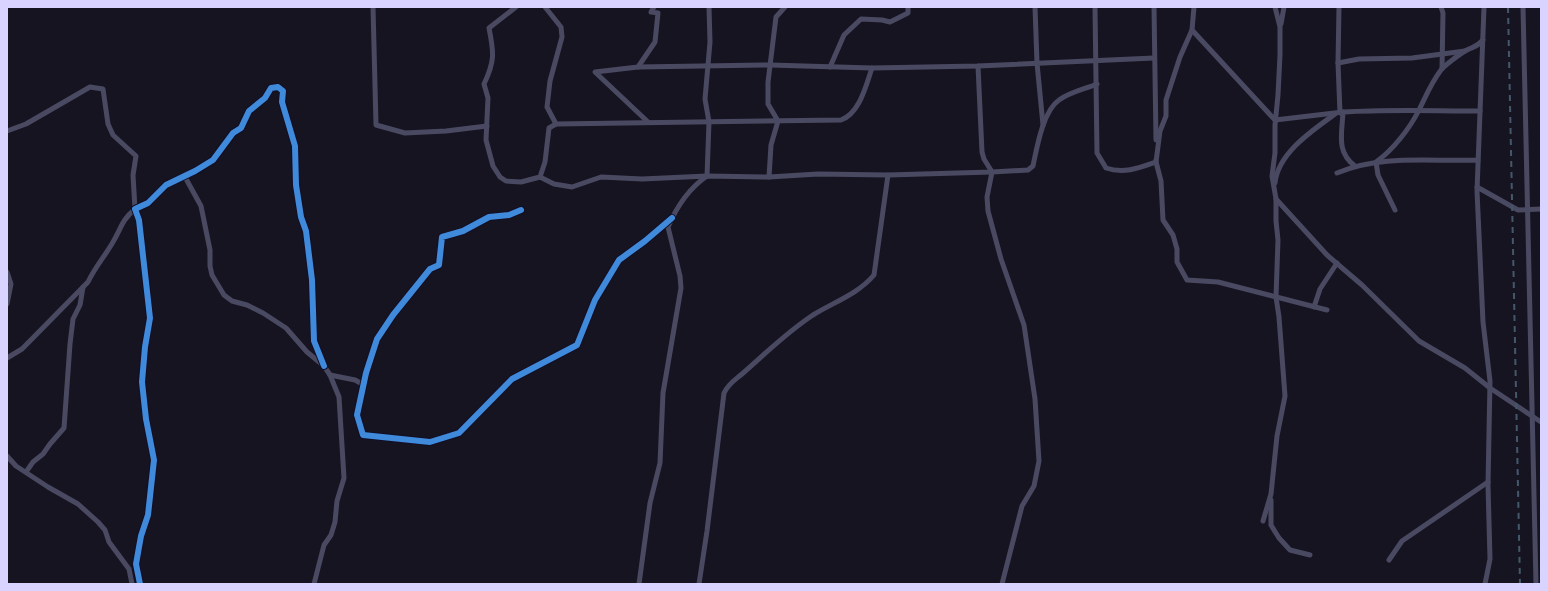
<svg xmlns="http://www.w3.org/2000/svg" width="1548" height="591" viewBox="0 0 1548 591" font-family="Figtree,sans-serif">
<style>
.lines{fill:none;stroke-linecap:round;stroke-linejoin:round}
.minor{stroke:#4a4962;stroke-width:5}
.rail{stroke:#43596b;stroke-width:2;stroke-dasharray:6 5;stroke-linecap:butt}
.cycleway-casing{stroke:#130f26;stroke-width:8}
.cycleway{stroke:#408adc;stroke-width:6}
</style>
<rect width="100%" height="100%" fill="#161421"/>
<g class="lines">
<g class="minor">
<path d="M373 7 376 125 405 133 446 131 487 126"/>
<path d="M516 7 489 28C494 53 495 61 484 84L488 98 486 140 493 166 500 177 506 181 521 182 540 177 545 162 549 128 556 124 547 107 550 81 562 37 561 27 545 7"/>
<path d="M1035 7 1037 63 1043 125"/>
<path d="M1095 7 1097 153 1106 168C1124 174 1139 168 1156 162V160"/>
<path d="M1154 7 1156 140"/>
<path d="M1194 7 1192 30 1180 57 1166 100V116L1160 131 1156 162 1161 181 1163 220 1173 235 1177 249V262L1187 280 1218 282 1327 310"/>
<path d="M1339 7 1338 63 1340 113"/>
<path d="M1441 7 1443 13 1442 69"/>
<path d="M1484 7 1477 191 1483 322 1490 381 1488 485 1490 559 1485 584"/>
<path d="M1523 7 1536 584"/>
<path d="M1281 24 1284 7"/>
<path d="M1192 30 1275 120 1343 112"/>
<path d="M1338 63 1359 59 1412 58 1465 51"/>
<path d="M978 66 982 152 984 159 992 172 987 197 988 211 1001 259 1024 325 1035 399 1039 461 1034 486 1022 506 1002 584"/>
<path d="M638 67 770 65 872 68 978 66 1154 58"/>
<path d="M830 67 844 35 861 19 882 20 890 22 908 13V7"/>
<path d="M648 122 595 72 638 67 655 42 658 13 651 12 654 7"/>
<path d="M556 124 841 120C860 113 866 85 872 68"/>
<path d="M7 131 26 124 90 87 103 89 108 124 113 135 136 156 133 175 135 209C121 221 122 227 113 242 105 256 95 267 88 282L22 349 7 358"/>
<path d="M1355 166C1336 152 1342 134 1343 112 1389 109 1434 111 1480 111"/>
<path d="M1337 173C1381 154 1431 162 1478 160"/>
<path d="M185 177 201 206 210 250V266L212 275 224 295 232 301 247 305 263 313 286 328 307 352 324 366 330 375 339 397 344 478 337 501 335 522 331 535 324 545 314 584"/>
<path d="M540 177 554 184 572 187 601 177 642 179 707 176 769 177 818 174 888 175 992 172 1028 170 1033 166C1037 147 1043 111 1059 100 1070 92 1085 89 1097 84"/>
<path d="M769 177 771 145 778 121 768 104V82L776 17 785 7"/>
<path d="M1275 183C1278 153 1313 130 1335 114"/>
<path d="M1477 187 1518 210 1541 209"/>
<path d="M1276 199 1327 255 1362 285 1419 341 1465 368 1490 388 1541 422"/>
<path d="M521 210 509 215 489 217 463 231 442 237 439 265 430 269 393 315 377 339 366 373 357 415 363 435 430 442 459 433 512 379 577 345 595 300 619 260 645 241 672 218"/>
<path d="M1395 210 1378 175 1376 162C1393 150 1410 128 1419 110 1426 96 1431 83 1441 70 1445 65 1460 54 1465 51 1474 46 1476 48 1483 40"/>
<path d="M7 272 11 284 7 304"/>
<path d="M1314 307 1320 289 1337 263"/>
<path d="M330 375 355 380 364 385"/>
<path d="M7 456 16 466 48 487 78 504 98 522 105 530 109 542 129 569 132 584"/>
<path d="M26 472 33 462 43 454 50 444 64 428 70 344 73 319 80 305 83 287"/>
<path d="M1271 500V525L1279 538 1290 550 1310 555"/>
<path d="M1263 521 1271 494 1277 436 1285 396 1279 317 1276 297 1278 240 1276 221V199L1272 176 1275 153V125L1278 95 1280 55V27L1275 7"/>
<path d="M1389 560 1402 541 1488 482"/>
<path d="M140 584 136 564 141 536 148 515 154 460 146 419 142 382 145 347 150 318 139 220 135 209 148 203 166 185 195 171 213 160 233 133 241 128 249 111 265 98 271 88 278 87 283 91 282 102 295 146 296 185 301 217 306 231 312 280 314 341 324 366"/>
<path d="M639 584 650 503 660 463 663 393 681 288 680 276 668 227C677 206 688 189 707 176L709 122 705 99 710 42 709 7"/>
<path d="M699 584 707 531 724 393C729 383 735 380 742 374 766 353 787 332 813 315 834 302 858 294 874 275L888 175"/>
</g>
<path class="rail" d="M1508 7 1520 584"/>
<g class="cycleway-casing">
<g id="cycleway">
<path d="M521 210 509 215 489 217 463 231 442 237 439 265 430 269 393 315 377 339 366 373 357 415 363 435 430 442 459 433 512 379 577 345 595 300 619 260 645 241 672 218"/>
<path d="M140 584 136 564 141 536 148 515 154 460 146 419 142 382 145 347 150 318 139 220 135 209 148 203 166 185 195 171 213 160 233 133 241 128 249 111 265 98 271 88 278 87 283 91 282 102 295 146 296 185 301 217 306 231 312 280 314 341 324 366"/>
</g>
</g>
<use href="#cycleway" class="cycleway"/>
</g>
<rect width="1548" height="591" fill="none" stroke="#d9d4ff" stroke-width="16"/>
</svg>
